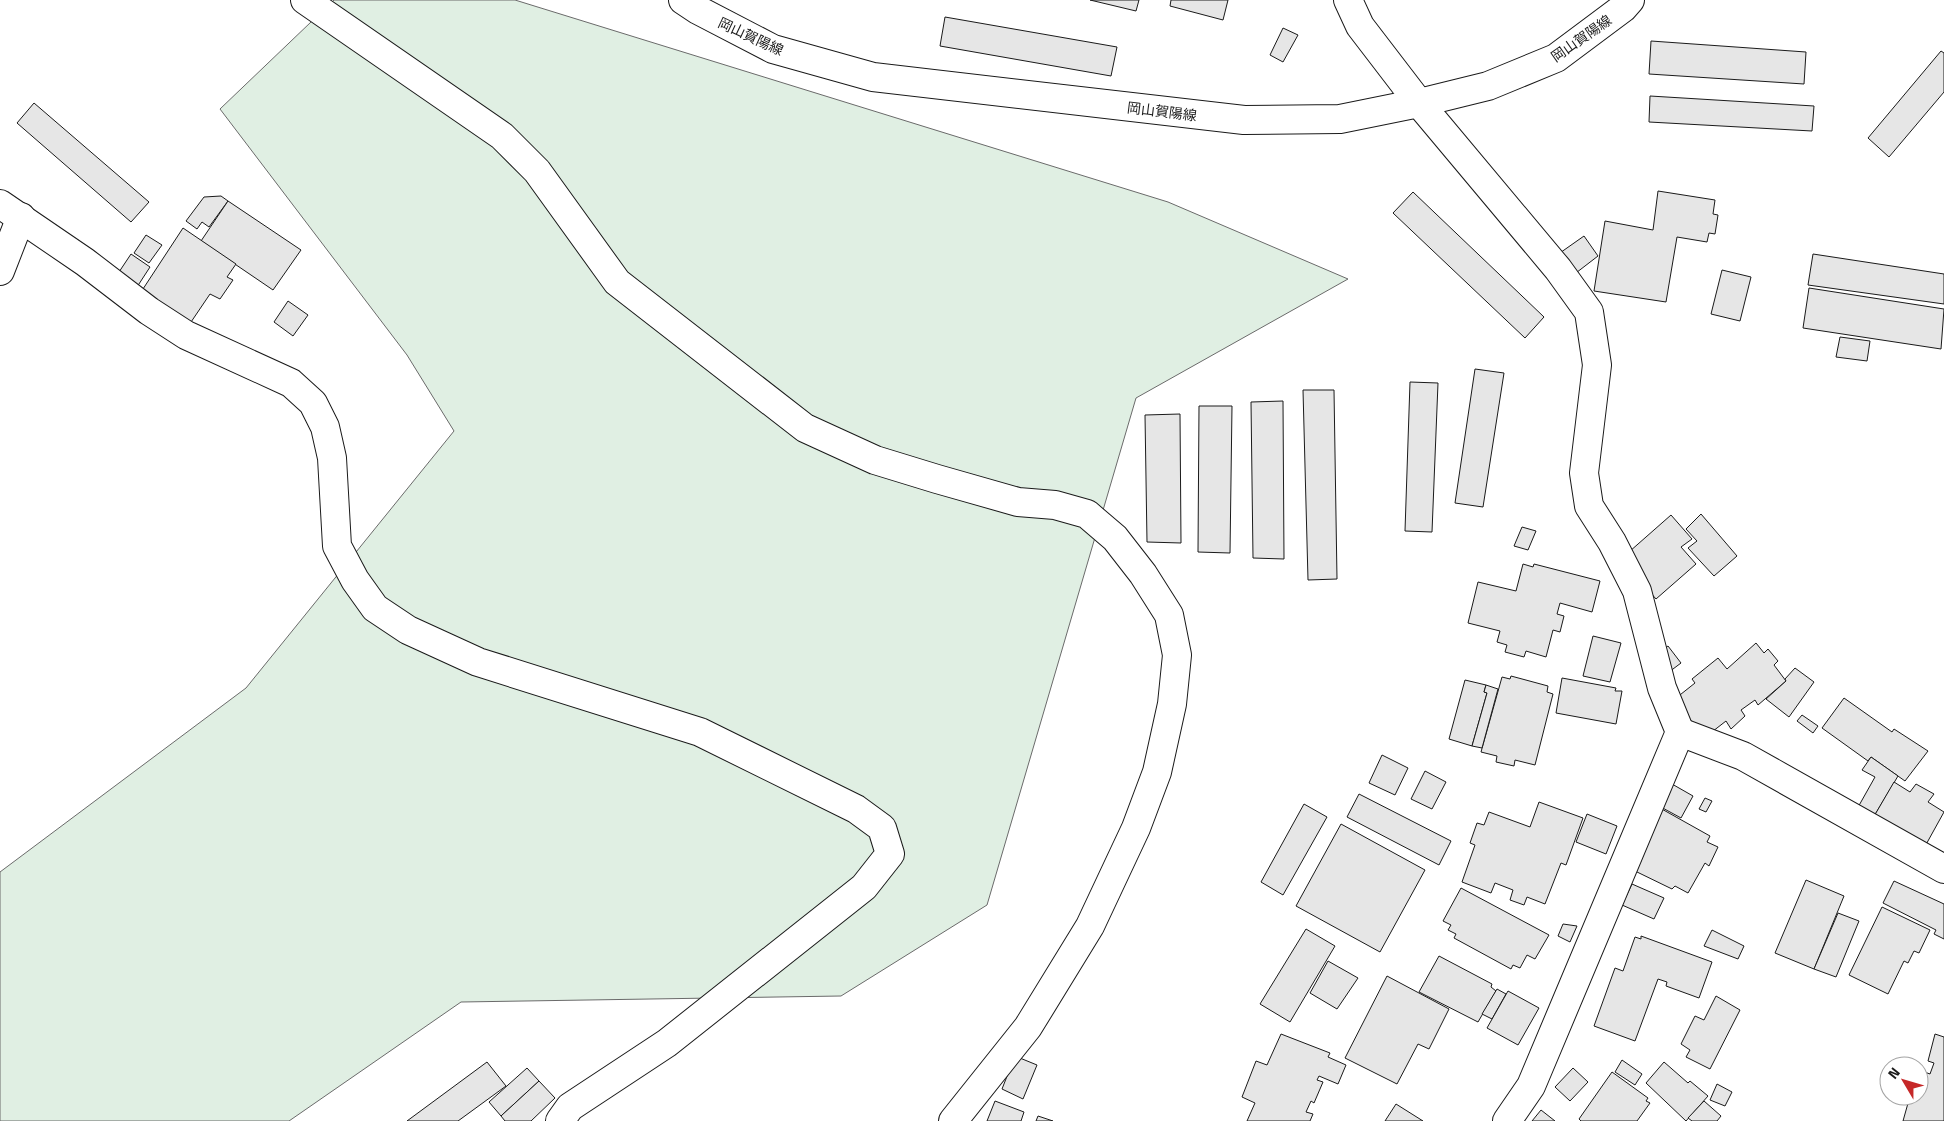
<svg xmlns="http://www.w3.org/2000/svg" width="1944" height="1121" viewBox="0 0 1944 1121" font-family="'Titillium Web','Noto Sans JP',sans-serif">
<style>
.green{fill:#e0efe3;stroke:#6a6a6a}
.building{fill:#e6e6e6;stroke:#1a1a1a}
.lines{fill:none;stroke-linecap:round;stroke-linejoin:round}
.street-casing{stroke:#1a1a1a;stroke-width:30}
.secondary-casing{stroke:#1a1a1a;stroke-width:30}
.primary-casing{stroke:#1a1a1a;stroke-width:30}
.street{stroke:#fff;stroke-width:28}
.secondary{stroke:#fff;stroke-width:28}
.primary{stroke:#fff;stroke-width:28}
.labels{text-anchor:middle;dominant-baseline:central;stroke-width:4;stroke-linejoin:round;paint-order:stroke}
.street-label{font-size:14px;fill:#1a1a1a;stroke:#fff}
</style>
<rect width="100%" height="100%" fill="#fff"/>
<path class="green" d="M334 0H515L1168 202 1348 279 1136 398 987 905 841 996 461 1002 289 1121H0V872L246 688 454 431 407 355 220 109Z"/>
<g class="building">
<path d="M1090 0H1139L1136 11Z"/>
<path d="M1171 0H1228L1223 20 1170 6Z"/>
<path d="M945 17 1117 47 1111 76 940 46Z"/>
<path d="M1283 28 1298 35 1283 62 1270 55Z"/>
<path d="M1651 41 1806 52 1804 84 1649 74Z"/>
<path d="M1941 51 1944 53V92L1889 157 1868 138Z"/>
<path d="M1650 96 1814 106 1812 131 1649 122Z"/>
<path d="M34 103 149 202 131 222 17 123Z"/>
<path d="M1658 191 1715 200 1713 214 1718 215 1715 234 1709 233 1707 242 1677 237 1666 302 1594 291 1605 221 1653 230Z"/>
<path d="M1413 192 1544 317 1525 338 1393 213Z"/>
<path d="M221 196 228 201 209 227 202 222 197 229 186 221 204 197Z"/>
<path d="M228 201 301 250 273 290 201 241Z"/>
<path d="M183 228 236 264 227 277 233 280 220 299 210 294 189 325 141 292Z"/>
<path d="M146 235 162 245 149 263 134 253Z"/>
<path d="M1584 236 1598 256 1572 276 1557 255Z"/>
<path d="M131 254 150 267 137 287 117 275Z"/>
<path d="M1813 254 1944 274V304L1808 285Z"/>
<path d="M1722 270 1751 277 1740 321 1711 314Z"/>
<path d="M1809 288 1944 309 1941 349 1803 328Z"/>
<path d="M288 301 308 315 293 336 274 322Z"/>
<path d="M1840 337 1870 341 1867 361 1836 357Z"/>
<path d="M1475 369 1504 373 1483 507 1455 503Z"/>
<path d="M1410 382 1438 383 1432 532 1405 531Z"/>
<path d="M1303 390H1334L1337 579 1308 580Z"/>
<path d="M1283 401 1284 559 1253 558 1251 402Z"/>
<path d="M1199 406H1232L1230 553 1198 552Z"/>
<path d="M1180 414 1181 543 1147 542 1145 415Z"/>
<path d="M1701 514 1737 556 1714 576 1688 548 1697 541 1686 529Z"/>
<path d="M1671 515 1692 539 1681 547 1696 564 1656 599 1621 559Z"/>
<path d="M1522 527 1536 531 1528 550 1514 546Z"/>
<path d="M1523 564 1533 567 1534 564 1600 581 1592 612 1560 603 1557 614 1564 616 1560 632 1553 630 1546 657 1526 651 1524 657 1505 652 1507 645 1497 642 1500 631 1468 623 1478 582 1516 591Z"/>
<path d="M1593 636 1621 643 1610 682 1583 676Z"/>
<path d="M1756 643 1764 653 1768 649 1778 661 1774 665 1786 681 1758 705 1755 700 1741 710 1745 716 1731 729 1726 721 1699 742 1666 706 1695 683 1692 679 1718 658 1727 669Z"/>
<path d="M1668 646 1681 663 1657 681 1649 659Z"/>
<path d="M1795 668 1814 682 1789 717 1766 699 1786 681 1785 679Z"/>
<path d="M1511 676 1548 686 1547 692 1553 694 1535 765 1515 760 1514 766 1496 762 1497 756 1481 752 1502 677 1510 679Z"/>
<path d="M1562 678 1616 688 1615 691H1622L1616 724 1556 713Z"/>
<path d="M1465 680 1486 685 1484 692 1487 693 1472 746 1449 739Z"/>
<path d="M1486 685 1498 689 1482 748 1472 746 1487 693 1484 692Z"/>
<path d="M1844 698 1892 732 1894 729 1928 751 1905 781 1871 757 1868 761 1822 728Z"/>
<path d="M1802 715 1818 726 1813 733 1797 721Z"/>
<path d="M1382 755 1408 768 1395 795 1369 783Z"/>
<path d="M1871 757 1898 776 1873 818 1857 809 1875 777 1862 770Z"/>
<path d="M1425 771 1446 782 1432 809 1411 799Z"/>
<path d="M1894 782 1910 792 1916 784 1934 794 1928 802 1944 812 1918 859 1866 830Z"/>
<path d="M1672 784 1693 796 1681 818 1659 806Z"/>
<path d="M1359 794 1451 841 1439 865 1347 817Z"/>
<path d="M1705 798 1712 801 1706 812 1699 809Z"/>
<path d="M1539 802 1583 818 1566 865 1561 863 1545 904 1527 897 1524 905 1510 900 1513 890 1495 883 1491 893 1462 882 1475 845 1470 843 1477 823 1484 825 1489 812 1530 827Z"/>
<path d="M1304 804 1327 817 1283 895 1261 882Z"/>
<path d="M1660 808 1710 836 1707 842 1718 847 1709 866 1705 863 1688 893 1675 886 1672 889 1635 871 1641 861 1634 857Z"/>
<path d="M1587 814 1617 826 1606 854 1576 842Z"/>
<path d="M1341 824 1425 870 1380 952 1296 906Z"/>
<path d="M1806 880 1844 896 1814 969 1775 953Z"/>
<path d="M1894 881 1944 904V939L1934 934 1936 930 1883 903Z"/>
<path d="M1632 884 1664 898 1654 919 1622 905Z"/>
<path d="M1461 888 1549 935 1535 959 1527 955 1520 968 1513 965 1511 969 1454 938 1456 934 1448 930 1451 925 1443 921Z"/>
<path d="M1882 907 1930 930 1919 953 1914 951 1908 963 1904 961 1888 994 1849 975Z"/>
<path d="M1838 913 1859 921 1836 977 1814 969Z"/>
<path d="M1563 924 1577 926 1570 942 1558 936Z"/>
<path d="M1306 929 1335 946 1290 1022 1260 1004Z"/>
<path d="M1712 930 1744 946 1738 959 1704 946Z"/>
<path d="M1641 936 1712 962 1699 998 1666 986 1667 982 1658 979 1635 1041 1594 1026 1615 968 1623 971 1635 937 1641 939Z"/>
<path d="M1439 956 1492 984 1491 987 1496 991 1478 1022 1419 992Z"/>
<path d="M1328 961 1358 978 1337 1009 1310 993Z"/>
<path d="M1387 976 1449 1009 1429 1049 1418 1044 1397 1084 1345 1058Z"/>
<path d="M1497 989 1506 994 1492 1019 1482 1014Z"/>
<path d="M1508 991 1539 1008 1518 1045 1487 1028Z"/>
<path d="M1716 996 1740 1010 1710 1069 1686 1057 1690 1050 1681 1044 1695 1016 1704 1020Z"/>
<path d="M1281 1034 1330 1053 1328 1057 1346 1065 1338 1084 1319 1076 1317 1080 1323 1082 1314 1103 1311 1101 1306 1112 1313 1114 1310 1121H1247L1255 1103 1242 1097 1256 1061 1267 1065Z"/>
<path d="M1935 1034 1944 1037V1121H1903L1910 1096H1919V1070L1930 1074 1934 1063 1928 1061Z"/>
<path d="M1015 1056 1037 1065 1023 1099 1002 1089Z"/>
<path d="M1622 1060 1642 1074 1635 1085 1615 1072Z"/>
<path d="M487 1062 506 1086 458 1121H407Z"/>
<path d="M1664 1062 1688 1083 1690 1081 1708 1096 1686 1121 1646 1083Z"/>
<path d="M527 1068 539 1081 501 1116 489 1102Z"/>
<path d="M1573 1068 1588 1082 1570 1101 1555 1087Z"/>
<path d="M1612 1072 1648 1098 1646 1101 1650 1103 1637 1121H1581L1579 1119Z"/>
<path d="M539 1081 555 1098 531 1121H505L501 1116Z"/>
<path d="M1717 1084 1732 1092 1725 1106 1710 1100Z"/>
<path d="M995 1101 1024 1112 1021 1121H987Z"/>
<path d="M1704 1101 1721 1116 1717 1121H1692L1688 1118Z"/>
<path d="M1396 1104 1423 1121H1385Z"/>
<path d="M1541 1110 1555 1121H1532Z"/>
<path d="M1038 1116 1053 1121H1036Z"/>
</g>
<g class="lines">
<g class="street-casing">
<g id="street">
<path d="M305 0 502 136 537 171 617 282 805 428 875 460 937 479 1018 502 1055 505 1087 514 1115 538 1143 574 1169 615 1177 655 1172 704 1157 772 1136 828 1090 926 1028 1027 953 1121"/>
<path d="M1419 103 1558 269 1589 312 1597 365 1584 473 1589 506 1612 542 1637 591 1662 688 1680 732 1531 1086 1507 1121"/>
<path d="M0 204 85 262 149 311 186 335 291 383 313 403 325 427 332 458 337 546 355 580 375 608 408 630 478 662 700 732 856 809 882 828 890 854 864 887 667 1043 570 1107 560 1121"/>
<path d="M0 271 21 217"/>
<path d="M1680 732 1743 756 1944 869"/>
</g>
</g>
<g class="secondary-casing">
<path id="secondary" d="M1348 0 1360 26 1419 103"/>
</g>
<g class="primary-casing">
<path id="primary" d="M683 0 698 10 773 49 873 77 1244 120 1340 119 1419 103 1488 86 1556 58 1623 8 1630 0"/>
</g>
<use href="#street" class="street"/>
<use href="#secondary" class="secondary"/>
<use href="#primary" class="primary"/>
</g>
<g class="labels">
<g class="street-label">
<text transform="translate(751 36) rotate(25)">岡山賀陽線</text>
<text transform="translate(1581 38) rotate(-35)">岡山賀陽線</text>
<text transform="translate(1162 111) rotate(7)">岡山賀陽線</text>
</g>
</g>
<g transform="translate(1904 1081) rotate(308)"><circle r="24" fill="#ffffff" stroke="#a3a3a3"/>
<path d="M0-4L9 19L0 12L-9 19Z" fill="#c62828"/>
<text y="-8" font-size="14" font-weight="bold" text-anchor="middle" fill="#1a1a1a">N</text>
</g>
</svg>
